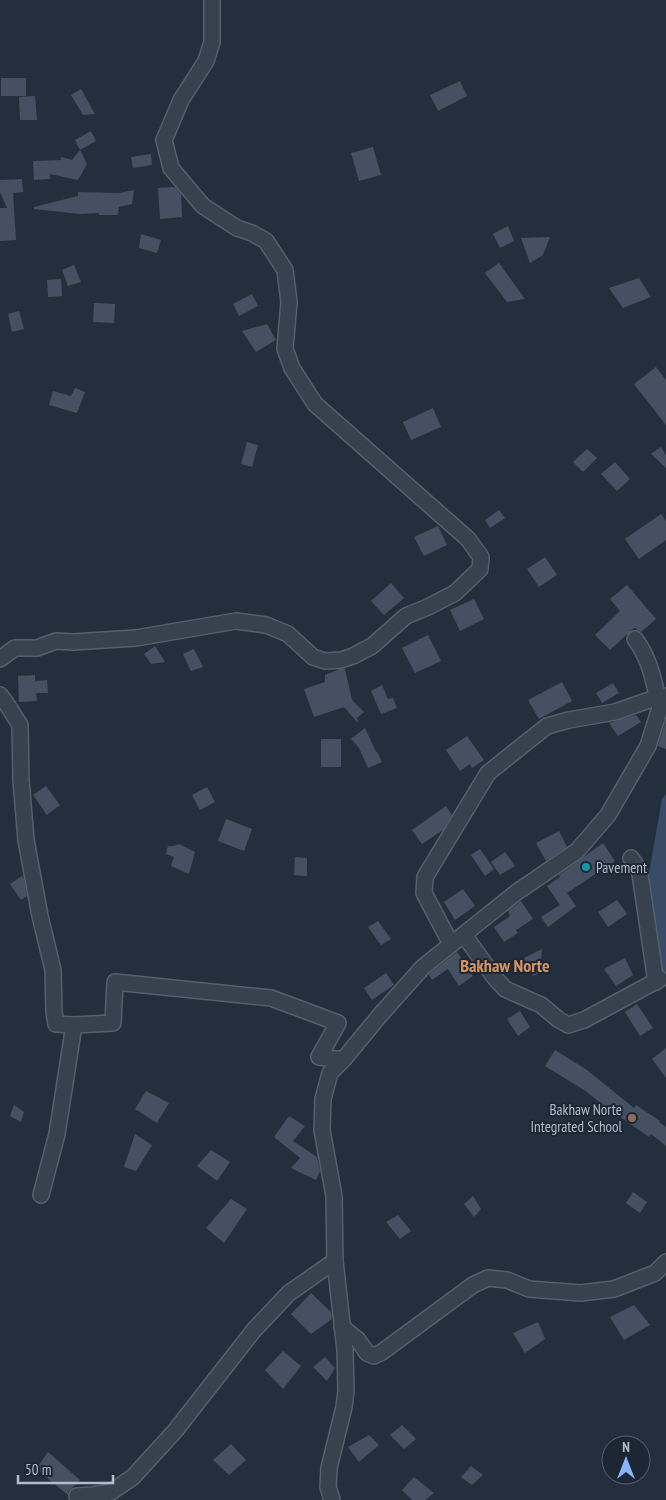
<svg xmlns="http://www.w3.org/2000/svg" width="666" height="1500" viewBox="0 0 666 1500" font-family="'PT Sans Narrow',sans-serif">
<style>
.water{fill:#394c67}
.building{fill:#455162}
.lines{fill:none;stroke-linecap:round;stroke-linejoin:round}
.minor-casing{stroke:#565f6c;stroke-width:18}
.minor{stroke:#38414e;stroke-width:15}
.culture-dot{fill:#0f9aa8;stroke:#1d2633;stroke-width:2}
.education-dot{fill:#8d6e63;stroke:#1d2633;stroke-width:2}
.labels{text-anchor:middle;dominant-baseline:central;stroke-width:4;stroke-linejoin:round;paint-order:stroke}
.poi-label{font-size:15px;fill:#b4bcc9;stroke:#1d2633;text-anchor:start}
.quarter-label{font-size:18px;font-weight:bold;fill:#d59563;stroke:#1d2633}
</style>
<rect width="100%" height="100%" fill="#242f3e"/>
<path class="water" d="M666 794V987L653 939 649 873 662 799Z"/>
<g class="building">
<rect x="1" y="78" width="25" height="18"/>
<path d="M460 81 467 96 438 111 430 95Z"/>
<path d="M81 89 95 114 83 115 71 95Z"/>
<path d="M35 96 37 120H20L19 97Z"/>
<path d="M91 131 96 141 80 150 75 140Z"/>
<path d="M373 147 381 175 359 181 351 153Z"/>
<path d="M80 150 87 164 78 180 50 174V179L34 180 33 161 61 160V157L72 160Z"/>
<path d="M151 154 152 165 133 168 131 157Z"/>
<path d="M22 179 23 192 13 193 16 240 0 241V208H7L0 192V180Z"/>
<path d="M175 187 181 194 182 217 160 219 158 188Z"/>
<path d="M134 190 132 204 119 207 118 215H99V213L80 214 34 209V207L78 196V192L119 193Z"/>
<path d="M508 226 514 241 500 248 493 234Z"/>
<path d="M141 234 161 240 157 253 139 248Z"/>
<path d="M550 237 543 255 530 263 521 238Z"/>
<path d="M499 263 525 299 507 302 485 273Z"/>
<path d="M74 265 81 282 68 286 62 270Z"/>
<path d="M639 278 651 297 623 308 609 288Z"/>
<path d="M61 279 62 296 48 297 47 280Z"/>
<path d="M252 294 258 306 239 316 233 304Z"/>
<path d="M94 303 115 304 114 323 93 322Z"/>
<path d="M19 311 24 329 12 332 8 314Z"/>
<path d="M267 324 276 340 256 352 242 331Z"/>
<path d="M656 367 666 380V425L634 384Z"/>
<path d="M75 388 85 392 77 413 49 405 53 391 71 396Z"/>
<path d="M433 408 441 427 411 440 403 422Z"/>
<path d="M247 442 258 445 252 467 241 464Z"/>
<path d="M661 447 666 455V468L651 454Z"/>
<path d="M587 449 597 458 583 472 573 462Z"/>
<path d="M615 462 630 479 617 491 601 474Z"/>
<path d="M499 510 505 518 490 528 485 520Z"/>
<path d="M661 514 666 521V540L639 559 625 539Z"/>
<path d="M438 526 447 545 424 556 414 537Z"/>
<path d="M545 557 557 575 539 587 527 569Z"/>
<path d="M391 583 404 598 384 615 371 601Z"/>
<path d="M627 585 656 619 641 632 634 628 610 650 595 635 620 611 610 599Z"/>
<path d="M474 599 484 619 460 631 450 610Z"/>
<path d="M428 635 441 661 415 673 402 648Z"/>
<path d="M155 646 165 662 151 664 144 654Z"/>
<path d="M194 649 203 667 191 671 183 654Z"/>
<path d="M340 669H345L352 700 364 712 357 718 358 723 344 707 314 717 304 689 325 682V675Z"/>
<path d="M35 675V681L47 680 48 693H36L37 701 19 702 18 676Z"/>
<path d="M562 682 572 701 539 719 528 700Z"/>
<path d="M613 683 619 693 602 703 596 693Z"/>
<path d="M382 685 388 699 393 698 397 708 381 714 371 691Z"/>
<path d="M636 715 641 722 618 736 609 723Z"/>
<path d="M666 720V749L658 746Z"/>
<path d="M365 728 376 752H377L382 762 368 768 359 748 351 739Z"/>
<path d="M467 736 484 760 472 768 470 764 460 771 446 750Z"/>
<rect x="321" y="739" width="20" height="28"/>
<path d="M46 786 60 805 47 815 33 795Z"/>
<path d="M207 787 215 802 200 810 192 795Z"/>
<path d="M446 806 452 815 443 830 422 844 412 830Z"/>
<path d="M226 819 252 829 244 851 218 841Z"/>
<path d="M559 831 567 847 546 861 536 843Z"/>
<path d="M603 843 615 861 567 893 576 906 548 927 541 917 560 905 547 886 560 877 559 875Z"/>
<path d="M179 844 195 852 189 874 171 866 174 857 166 854 168 846H174Z"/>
<path d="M480 849 494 869 485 876 471 855Z"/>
<path d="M505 852 515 866 500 875 491 862Z"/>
<path d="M295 857 307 858V876L294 875Z"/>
<path d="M22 876 24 879 27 896 21 900 10 884Z"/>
<path d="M463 889 475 906 455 920 444 902Z"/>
<path d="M617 900 627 914 608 927 598 912Z"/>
<path d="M521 901 533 919 516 930 518 933 504 942 494 927 510 916 508 911Z"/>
<path d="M378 921 391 939 381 945 368 927Z"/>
<path d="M542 949 541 961 545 970 533 976 524 958Z"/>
<path d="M457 952 473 976 459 986 448 969 432 980 429 975V974Z"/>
<path d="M625 958 633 975 616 986 604 969Z"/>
<path d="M386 973 394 985 372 1000 364 988Z"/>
<path d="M637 1004 653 1028 640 1036 625 1012Z"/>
<path d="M520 1011 530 1027 518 1036 507 1019Z"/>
<path d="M666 1048V1078L652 1059Z"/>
<path d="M555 1050 587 1070 634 1108 636 1105 660 1121 659 1122 666 1127V1146L651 1134 649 1137 616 1114V1115L584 1090 545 1066Z"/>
<path d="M146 1091 169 1103 157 1123 135 1109Z"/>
<path d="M14 1105 24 1112 21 1122 10 1116Z"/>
<path d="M289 1116 305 1126 293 1141 317 1157 320 1171 316 1180 291 1168 300 1158 274 1137Z"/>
<path d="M135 1134 152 1145 136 1171 124 1167Z"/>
<path d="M211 1150 230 1162 217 1181 197 1166Z"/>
<path d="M633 1192 647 1202 640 1213 626 1203Z"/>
<path d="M473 1196 481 1209 474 1217 464 1204Z"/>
<path d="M231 1199 247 1209 224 1243 206 1228Z"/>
<path d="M398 1215 411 1231 400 1239 386 1222Z"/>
<path d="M311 1293 331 1312 332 1319 311 1334 291 1314Z"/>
<path d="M634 1305 650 1325 624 1340 610 1317Z"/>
<path d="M538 1322 545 1339 525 1353 513 1333Z"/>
<path d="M283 1351 301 1366 283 1389 265 1370Z"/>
<path d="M325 1357 335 1368 327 1381 313 1367Z"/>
<path d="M402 1425 416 1439 404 1449 390 1435Z"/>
<path d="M369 1435 379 1445 359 1462 348 1447Z"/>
<path d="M231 1444 246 1460 229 1475 213 1460Z"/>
<path d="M48 1452 80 1480 69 1491 68 1495 36 1469Z"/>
<path d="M471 1466 483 1475 472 1485 461 1477Z"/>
<path d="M414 1477 434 1493 425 1500H412L402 1490Z"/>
</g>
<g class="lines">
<g class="minor-casing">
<g id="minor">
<path d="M635 639C650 659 654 681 659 705"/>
<path d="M0 659 15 648H37L56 641 73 642 136 638 236 621 266 625 288 634 313 657 325 661 341 660 353 656 372 646 406 616 428 607 455 593 480 569 481 557 468 539 315 404 292 368 285 349 289 302 285 270 266 241 252 233 237 228 203 206 171 168 164 140 181 100 206 61 212 42V0"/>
<path d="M0 695 6 703 20 725 21 780 26 840 40 916 53 970 54 1012 56 1024 74 1025 113 1023 115 982 271 998 338 1023 319 1057 343 1060"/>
<path d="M631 858 636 865 640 874 656 982"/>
<path d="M464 935 495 978 505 989 541 1005 559 1020 568 1025 584 1020 660 979"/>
<path d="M451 944 424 893 425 877 488 773 547 726 569 720 615 712 658 697"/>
<path d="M41 1195 57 1134 74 1025"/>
<path d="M342 1327 358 1340 367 1353 374 1356 382 1352 473 1285 488 1278 507 1280 529 1289 581 1293 614 1289 655 1273 666 1262"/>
<path d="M77 1496 93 1495 111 1492 133 1477 175 1431 254 1330 289 1293 335 1261"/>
<path d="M332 1500 328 1487 329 1468 344 1407 346 1391 345 1350 335 1261 334 1196 322 1130 323 1099 330 1073 343 1060 381 1014 423 967 517 892 577 851 608 815 648 746 660 708 666 696"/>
</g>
</g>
<use href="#minor" class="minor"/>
</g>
<circle class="culture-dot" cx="586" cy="867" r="5"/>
<circle class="education-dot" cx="632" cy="1118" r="5"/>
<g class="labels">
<g class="poi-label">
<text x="596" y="867">Pavement</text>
<text x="622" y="1109" text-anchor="end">Bakhaw Norte<tspan x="622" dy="17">Integrated School</tspan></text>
</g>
<g class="quarter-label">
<text x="505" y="965">Bakhaw Norte</text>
</g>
</g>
<g transform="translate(626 1460)"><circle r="24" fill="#1d2633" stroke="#59626f"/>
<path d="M0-4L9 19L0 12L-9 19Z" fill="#8ab4f8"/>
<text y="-8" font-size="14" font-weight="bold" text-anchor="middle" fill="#b4bcc9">N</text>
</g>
<path d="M18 1475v8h95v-8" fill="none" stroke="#b4bcc9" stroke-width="2.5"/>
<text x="25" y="1475" font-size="15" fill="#b4bcc9" stroke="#1d2633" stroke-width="4" paint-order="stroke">50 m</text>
</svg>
